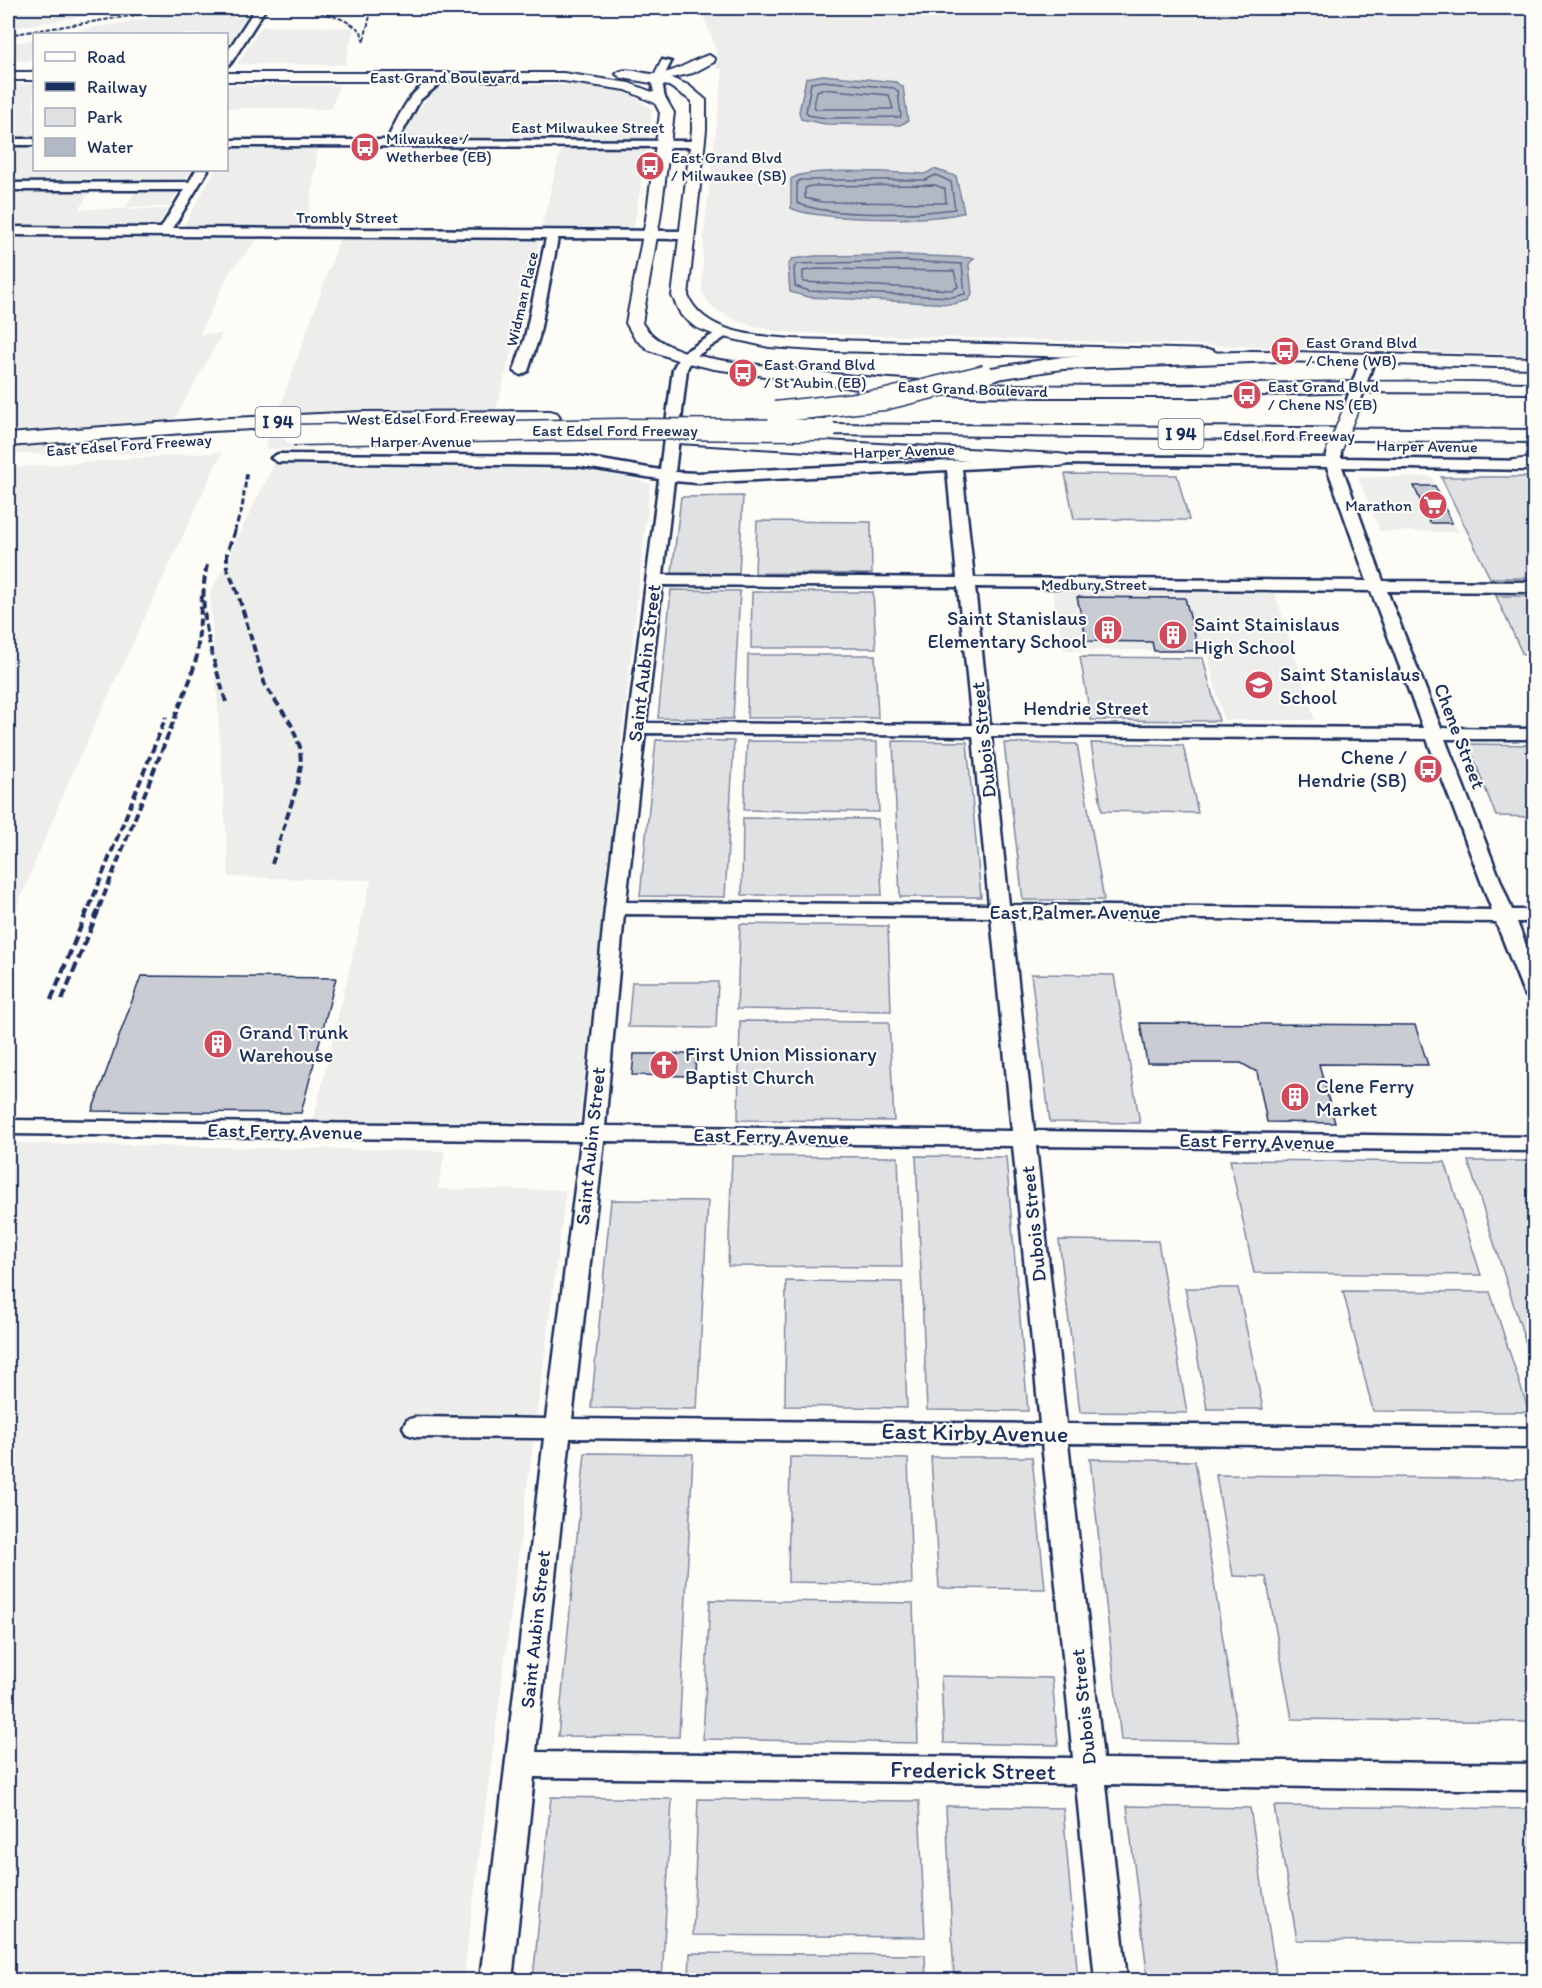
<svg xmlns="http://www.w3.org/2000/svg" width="1542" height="1988" viewBox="0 0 1542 1988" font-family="Itim,sans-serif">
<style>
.built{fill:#edeeec}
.green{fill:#e0e1e3;stroke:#7e88a0;stroke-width:1.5}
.water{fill:#b3b8c5;stroke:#76819c;stroke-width:1.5}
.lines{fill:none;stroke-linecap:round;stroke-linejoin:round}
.shore{stroke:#586687;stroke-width:1.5}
.building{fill:#c9ccd3;stroke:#1b2f5e;stroke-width:1.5}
.minor-casing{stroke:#1b2f5e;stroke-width:5}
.major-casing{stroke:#1b2f5e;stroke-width:4}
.highway-casing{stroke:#1b2f5e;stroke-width:4}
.minor{fill:#fdfcf7;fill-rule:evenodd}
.major{fill:#fdfcf7;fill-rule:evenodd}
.highway{fill:#fdfcf7;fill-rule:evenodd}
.rail-far3{stroke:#1b2f5e;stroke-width:2;stroke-dasharray:4.5 2;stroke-linecap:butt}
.rail-far2{stroke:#1b2f5e;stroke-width:3;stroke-dasharray:6 3;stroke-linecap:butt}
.rail-far1{stroke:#1b2f5e;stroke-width:4;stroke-dasharray:8 4;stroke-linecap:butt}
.rail{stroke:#1b2f5e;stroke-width:4.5;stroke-dasharray:10 4.5;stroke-linecap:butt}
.minor-bridge-casing{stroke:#1b2f5e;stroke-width:17;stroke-linecap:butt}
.highway-bridge-casing{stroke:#1b2f5e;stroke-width:23;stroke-linecap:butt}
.minor-bridge{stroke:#fdfcf7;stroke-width:14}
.highway-bridge{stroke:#fdfcf7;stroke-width:20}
.labels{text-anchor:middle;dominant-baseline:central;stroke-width:4.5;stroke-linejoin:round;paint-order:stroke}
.far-street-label{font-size:16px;fill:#1b2f5e;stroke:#fdfcf7}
.far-poi-label{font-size:16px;fill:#1b2f5e;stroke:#fdfcf7;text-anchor:start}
.shield{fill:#fdfcf7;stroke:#5f6c8c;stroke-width:1.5}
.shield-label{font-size:18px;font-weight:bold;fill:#1b2f5e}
.poi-label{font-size:20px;fill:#1b2f5e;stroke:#fdfcf7;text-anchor:start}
.street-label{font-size:20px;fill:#1b2f5e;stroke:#fdfcf7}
.near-street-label{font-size:24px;fill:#1b2f5e;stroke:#fdfcf7}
</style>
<rect width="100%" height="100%" fill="#fdfcf7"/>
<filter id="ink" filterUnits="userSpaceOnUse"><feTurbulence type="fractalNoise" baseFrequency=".0167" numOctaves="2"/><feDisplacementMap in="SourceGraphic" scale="12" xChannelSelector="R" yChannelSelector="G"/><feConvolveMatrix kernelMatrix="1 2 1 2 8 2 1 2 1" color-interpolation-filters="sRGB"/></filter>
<g filter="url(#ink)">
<g class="built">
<path d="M8 8H131L8 29Z"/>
<path d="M251 8 227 51 226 34H58L174 14Z"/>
<path d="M704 8H1534V355L799 333 774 331 736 321 713 308 702 293 704 230 723 69H716L718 62 715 46 704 18Z"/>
<path d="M262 26 346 27H354L345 65 237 64Z"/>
<path d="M34 39V61H8V44Z"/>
<rect x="8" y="84" width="26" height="54"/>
<path d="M227 85H339L331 109 227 108Z"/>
<path d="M437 85H598L630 94 652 109 649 140 401 138 408 124Z"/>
<path d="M8 146H34V170H191L184 182 8 181Z"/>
<path d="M228 147 318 148 307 228 183 227 215 170H226Z"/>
<path d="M561 149H647L633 230 541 229Z"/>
<path d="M8 189 91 190 79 209H168L158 227 8 226Z"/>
<path d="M136 190H179L169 207H126Z"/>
<path d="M8 238 257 240 229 273 200 334H222L156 453 8 454Z"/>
<path d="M340 238 540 239 488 442 265 449Z"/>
<path d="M222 452 69 780 8 928V468Z"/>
<path d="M274 464 597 468 650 484 579 1122 313 1121 371 880 229 877 210 594Z"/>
<path d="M1358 477H1432L1458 532 1380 531Z"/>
<path d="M1053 591 1275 593 1315 720H1224L1206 651 1063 650Z"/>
<path d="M8 1143 445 1151 438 1189 566 1190 463 1980H8Z"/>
</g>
<g class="green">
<path d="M1065 474 1177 475 1189 520 1074 519Z"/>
<path d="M1441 477H1534V578H1490Z"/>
<path d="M743 496 739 574 672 573 681 497Z"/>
<path d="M757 521 871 522 872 574 755 573Z"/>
<path d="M671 590 740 591 733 719 658 718Z"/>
<path d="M752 592H873L876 648H751Z"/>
<path d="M1496 596H1534V655H1523Z"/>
<path d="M748 655H875L878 718H747Z"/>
<path d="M1080 657 1203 658 1219 721 1091 720Z"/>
<path d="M656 740 734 741 725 897 640 896Z"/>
<path d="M747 741 877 742 879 812 744 810Z"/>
<path d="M893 741 967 742 981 897H900Z"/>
<path d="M1004 743 1077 744 1104 900H1023Z"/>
<path d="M1091 743 1183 745 1198 813 1102 811Z"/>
<path d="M1468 744 1534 745V817L1496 816Z"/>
<path d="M743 818 878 819 882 895H742Z"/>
<path d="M740 924 888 926 891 1011 737 1009Z"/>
<path d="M1031 974 1114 975 1140 1123 1050 1122Z"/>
<path d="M632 982H718L716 1028 628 1027Z"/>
<path d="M740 1021 889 1022 894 1121 738 1120Z"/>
<path d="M732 1156 898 1157 902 1267 728 1266Z"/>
<path d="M916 1156 1006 1157 1028 1411 927 1410Z"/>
<path d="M1230 1160 1445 1162 1481 1275 1254 1273Z"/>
<path d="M1468 1161H1534V1369Z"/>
<path d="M611 1200 708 1201 697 1409 591 1408Z"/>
<path d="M1059 1240 1158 1241 1187 1413 1080 1412Z"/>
<path d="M786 1281 902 1282 907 1408 785 1406Z"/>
<path d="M1185 1288H1238L1263 1409H1207Z"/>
<path d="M1343 1291 1490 1292 1529 1412 1373 1411Z"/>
<path d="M585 1453 693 1454 679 1737 558 1736Z"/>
<path d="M790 1457 908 1459 912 1584 788 1582Z"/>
<path d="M931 1457H1032L1045 1589 939 1588Z"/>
<path d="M1090 1459 1195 1461 1239 1742 1121 1740Z"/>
<path d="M1216 1475 1534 1479V1722L1292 1719 1266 1577 1233 1576Z"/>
<path d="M710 1600 913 1603 918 1743 703 1739Z"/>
<path d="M941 1676 1052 1678 1058 1745 944 1743Z"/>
<path d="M551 1797 672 1799 662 1980H533Z"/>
<path d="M698 1799 919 1801 925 1937 693 1935Z"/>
<path d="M946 1806 1063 1808 1078 1980H954Z"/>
<path d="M1127 1806 1250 1808 1277 1980H1148Z"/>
<path d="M1274 1806 1534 1809V1943L1297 1940Z"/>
<path d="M690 1953 925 1955 926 1980H689Z"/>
</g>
<g class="water">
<path d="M823 75 896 82 903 87 908 121 900 125 825 124 801 119 799 112 806 78Z"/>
<path d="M934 169 956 176 964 212C938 222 815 221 791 208V179C807 166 900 173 925 174Z"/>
<path d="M905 255 974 258 969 264 972 294 969 300 953 304 808 297 790 292 788 266 792 259 815 256Z"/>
</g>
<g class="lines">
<g class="shore">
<path d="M823 81 894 88 898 91 901 117 826 118 808 115 806 112 811 83Z"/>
<path d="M822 89 889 95 893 109H816L814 106 817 91Z"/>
<path d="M936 175 951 182 955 209C916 214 832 218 797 203V183L800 180H925Z"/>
<path d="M935 185 945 189 946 203 822 202 805 198V188L811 186Z"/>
<path d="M905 261 962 264 965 294 952 297 809 291 795 286 794 268 797 264Z"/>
<path d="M816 269 954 271 958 287 952 290 803 282V271Z"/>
</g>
</g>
<g class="building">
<path d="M1414 486H1435L1452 523H1430Z"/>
<path d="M1077 597 1185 598 1199 651H1154L1152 642 1087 641Z"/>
<path d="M141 976 336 978 301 1113 92 1111Z"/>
<path d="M1140 1023 1415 1025 1428 1065 1319 1064 1335 1123 1267 1122 1257 1072 1241 1063H1147Z"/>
<path d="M634 1054H696L695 1076 632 1075Z"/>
</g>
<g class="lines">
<g class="minor-casing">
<g id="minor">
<path d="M255 9 264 11 231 63 226 66V54Z"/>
<path d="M662 60 671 62 662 80 665 100 660 103 655 100 652 80Z"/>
<path d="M439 77 444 80 420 100 398 140 697 141 703 144 697 147 226 146V140H387C399 116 411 85 439 77Z"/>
<rect x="8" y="139" width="26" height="6"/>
<path d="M196 170H208L173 228 687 231 693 235 687 239 558 238 539 337 528 371 521 375 514 371 525 337 546 238 8 235V227L161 228 184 190H8V183L189 182Z"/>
<path d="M722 329 727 330V336L692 359 687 369 675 472 697 473 1058 456 1326 458 1329 449 1334 448 1341 452V458L1534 461V470L1342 467 1383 581 1534 582V592L1387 591 1441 728 1534 729V739H1445L1512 910H1534V922H1517L1534 967V999L1527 997 1524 993 1496 922 1011 917 1034 1131 1534 1137V1151L1036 1146 1066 1424 1534 1428V1448L1068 1443 1103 1759 1534 1764V1790L1106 1784 1127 1980H1095L1076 1784 534 1777 512 1980H480L544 1438 416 1437 407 1434 403 1427 407 1420 416 1417 546 1419 581 1141 8 1134V1120L583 1126 605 908 659 479 578 466 278 462 271 458 278 454 578 456 660 470 673 369 681 354ZM1058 464 1327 467 1367 581 974 578 962 469ZM947 470 957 578 663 575 674 481 697 483ZM662 585 958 587 972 725 646 723ZM975 587 1371 591 1423 728 990 725ZM645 733 973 736 989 905 626 902ZM991 736 1427 739 1492 910 1009 905ZM624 914 991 917 1012 1131 605 1126ZM604 1141 1013 1146 1040 1424 572 1419ZM570 1438 1042 1443 1073 1758 536 1752Z"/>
<path d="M1368 354 1375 358 1357 411 1350 415 1345 414 1343 411 1361 358Z"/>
</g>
</g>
<g class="major-casing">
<g id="major">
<path d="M709 55 715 59 714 62 693 73 671 78 688 85 706 100V130L688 296C705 334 757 336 793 339L1212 350 1220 355 1212 360 831 351 769 347 715 335 695 327 681 315 672 296 692 130V101L669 86 622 78 616 74C625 65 644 75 656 74 676 73 691 60 709 55Z"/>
<rect x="8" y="72" width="26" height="8"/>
<path d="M226 73H563L629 83 665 97 674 113 660 219 642 323C664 359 737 362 776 367 972 394 1160 385 1357 382 1416 381 1475 382 1534 383V393L1357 392 1204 397H1039L968 396 859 389 714 369 680 361 649 350 635 339 626 323 646 219 660 113 655 103 626 90 563 81H226Z"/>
<path d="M1251 351 1534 358V368L1245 360 1243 356 1245 352Z"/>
</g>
</g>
<g class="highway-casing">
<g id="highway">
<path d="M1275 351 1282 353 1285 357 1282 361 1062 369 985 381 978 379 975 375 978 371 985 369 1062 357Z"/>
<path d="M550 411 557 413 560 417 557 421 363 424 211 431 8 446V434L211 419 363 412Z"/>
<path d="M827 424 1534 430V442L820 434 817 430 820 426Z"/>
<path d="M685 433 1058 454 1066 455 1069 460 1066 465 1058 466 678 443 674 439 678 435Z"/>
<path d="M1534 458V470H1513L1510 465 1513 460Z"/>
</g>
</g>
<use href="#minor" class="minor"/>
<use href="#major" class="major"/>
<use href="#highway" class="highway"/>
<g class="rail-far3">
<path d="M288 8C314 10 340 14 361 31L364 43"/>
<path d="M174 12 202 8"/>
<path d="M8 35 182 8"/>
<path d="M364 40 372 8"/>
</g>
<path class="rail-far2" d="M234 532 242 509 247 471"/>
<g class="rail-far1">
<path d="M235 530 227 553V568L238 594 265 685 291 724 300 747 301 765 297 786 272 864"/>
<path d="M207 565C196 612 213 657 226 702"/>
<path d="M89 908 166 717"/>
<path d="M99 908 190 680 197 656 202 596"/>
</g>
<g class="rail">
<path d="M51 1000 89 906"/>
<path d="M62 1000 100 906"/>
</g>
<g class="minor-bridge-casing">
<path id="minor-bridge" d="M1334 451 1350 411"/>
</g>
<g class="highway-bridge-casing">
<g id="highway-bridge">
<path d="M775 412 883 400 985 375"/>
<path d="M293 435 619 429 827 430"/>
</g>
</g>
<use href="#minor-bridge" class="minor-bridge"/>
<use href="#highway-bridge" class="highway-bridge"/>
</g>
</g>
<defs>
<g id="bus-disc" transform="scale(1.5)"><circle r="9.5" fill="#d1495b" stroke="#fdfcf7"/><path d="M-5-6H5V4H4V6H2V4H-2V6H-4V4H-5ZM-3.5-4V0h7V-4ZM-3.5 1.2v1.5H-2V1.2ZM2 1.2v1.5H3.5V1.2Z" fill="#fff"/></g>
<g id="supermarket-disc" transform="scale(1.5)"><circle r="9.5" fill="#d1495b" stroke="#fdfcf7"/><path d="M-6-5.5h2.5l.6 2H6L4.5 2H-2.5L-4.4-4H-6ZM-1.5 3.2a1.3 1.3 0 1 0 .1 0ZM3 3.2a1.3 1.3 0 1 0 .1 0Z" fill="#fff"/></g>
<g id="building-disc" transform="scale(1.5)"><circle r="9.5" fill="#d1495b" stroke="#fdfcf7"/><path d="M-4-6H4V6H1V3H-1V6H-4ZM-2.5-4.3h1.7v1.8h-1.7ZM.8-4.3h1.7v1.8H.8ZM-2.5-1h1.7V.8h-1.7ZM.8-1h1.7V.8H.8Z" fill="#fff"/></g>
<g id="school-disc" transform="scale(1.5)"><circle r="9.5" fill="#d1495b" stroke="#fdfcf7"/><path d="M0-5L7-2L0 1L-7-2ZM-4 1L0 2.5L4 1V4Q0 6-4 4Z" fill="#fff"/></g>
<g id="church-disc" transform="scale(1.5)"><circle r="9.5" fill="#d1495b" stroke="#fdfcf7"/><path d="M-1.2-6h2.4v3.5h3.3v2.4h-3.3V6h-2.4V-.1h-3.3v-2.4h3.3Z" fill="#fff"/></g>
</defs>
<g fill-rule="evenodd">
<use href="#bus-disc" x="365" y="147"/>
<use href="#bus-disc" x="650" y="166"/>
<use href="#bus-disc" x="1285" y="351"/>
<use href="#bus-disc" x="743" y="373"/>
<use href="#bus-disc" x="1247" y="395"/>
<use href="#supermarket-disc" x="1433" y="505"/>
<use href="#building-disc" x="1108" y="630"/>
<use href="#building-disc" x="1173" y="635"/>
<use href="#school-disc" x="1259" y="685"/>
<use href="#bus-disc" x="1428" y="769"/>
<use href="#building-disc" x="218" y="1044"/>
<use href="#church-disc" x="664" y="1065"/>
<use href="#building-disc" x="1295" y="1097"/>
</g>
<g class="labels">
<g class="far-street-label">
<text x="445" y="77">East Grand Boulevard</text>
<text x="588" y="127">East Milwaukee Street</text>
<text x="347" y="217">Trombly Street</text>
<text transform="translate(522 299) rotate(-77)">Widman Place</text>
<text transform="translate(973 389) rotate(2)">East Grand Boulevard</text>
<text transform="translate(431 418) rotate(-1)">West Edsel Ford Freeway</text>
<text x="615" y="430">East Edsel Ford Freeway</text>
<text x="1289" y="435">Edsel Ford Freeway</text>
<text x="421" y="441">Harper Avenue</text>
<text transform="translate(129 445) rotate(-4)">East Edsel Ford Freeway</text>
<text transform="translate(1427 446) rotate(1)">Harper Avenue</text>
<text transform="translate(904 451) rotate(-2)">Harper Avenue</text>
<text x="1094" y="584">Medbury Street</text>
</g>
<g class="far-poi-label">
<text x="386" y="138">Milwaukee /<tspan x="386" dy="18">Wetherbee (EB)</tspan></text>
<text x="671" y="157">East Grand Blvd<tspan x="671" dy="18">/ Milwaukee (SB)</tspan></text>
<text x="1306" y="342">East Grand Blvd<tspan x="1306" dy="18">/ Chene (WB)</tspan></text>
<text x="764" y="364">East Grand Blvd<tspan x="764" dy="18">/ St Aubin (EB)</tspan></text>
<text x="1268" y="386">East Grand Blvd<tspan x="1268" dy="18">/ Chene NS (EB)</tspan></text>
<text x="1412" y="505" text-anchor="end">Marathon</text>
</g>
<g class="shield">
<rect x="255.5" y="407" width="45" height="30" rx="4.5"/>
<rect x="1158.5" y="419" width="45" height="30" rx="4.5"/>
</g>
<g class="shield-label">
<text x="278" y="422">I 94</text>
<text x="1181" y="434">I 94</text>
</g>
<g class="poi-label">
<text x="1087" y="618" text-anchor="end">Saint Stanislaus<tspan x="1087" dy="23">Elementary School</tspan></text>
<text x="1194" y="624">Saint Stainislaus<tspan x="1194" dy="23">High School</tspan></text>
<text x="1280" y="674">Saint Stanislaus<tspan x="1280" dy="23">School</tspan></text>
<text x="1407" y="757" text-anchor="end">Chene /<tspan x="1407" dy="23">Hendrie (SB)</tspan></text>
<text x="239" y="1032">Grand Trunk<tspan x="239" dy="23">Warehouse</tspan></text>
<text x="685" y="1054">First Union Missionary<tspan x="685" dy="23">Baptist Church</tspan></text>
<text x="1316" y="1086">Clene Ferry<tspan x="1316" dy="23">Market</tspan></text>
</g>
<g class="street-label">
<text transform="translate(644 663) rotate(-83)">Saint Aubin Street</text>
<text x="1086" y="708">Hendrie Street</text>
<text transform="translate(1460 736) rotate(69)">Chene Street</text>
<text transform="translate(983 740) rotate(-96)">Dubois Street</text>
<text x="1075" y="912">East Palmer Avenue</text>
<text transform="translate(285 1131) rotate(1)">East Ferry Avenue</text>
<text transform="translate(771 1136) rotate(1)">East Ferry Avenue</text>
<text transform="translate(1257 1141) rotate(1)">East Ferry Avenue</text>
<text transform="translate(590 1146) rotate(-84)">Saint Aubin Street</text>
<text transform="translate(1033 1224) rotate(-96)">Dubois Street</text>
<text transform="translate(535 1629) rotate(-84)">Saint Aubin Street</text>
<text transform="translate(1083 1707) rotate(-96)">Dubois Street</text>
</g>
<g class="near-street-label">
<text transform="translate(975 1432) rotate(1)">East Kirby Avenue</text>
<text transform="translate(973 1770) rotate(1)">Frederick Street</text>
</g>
</g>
<rect width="1542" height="1988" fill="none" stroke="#fdfcf7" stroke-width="30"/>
<rect x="15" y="15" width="1512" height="1958" fill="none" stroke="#1b2f5e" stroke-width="2" filter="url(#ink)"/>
<rect x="33" y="33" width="195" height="138" fill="#fdfcf7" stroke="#a3aaba" stroke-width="1.5"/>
<rect x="45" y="52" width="30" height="9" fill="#fdfcf7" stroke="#a3aaba" stroke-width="1.5"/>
<text x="87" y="63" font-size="18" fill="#1b2f5e">Road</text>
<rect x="45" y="82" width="30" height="9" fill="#1b2f5e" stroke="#a3aaba" stroke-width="1.5"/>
<text x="87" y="93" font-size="18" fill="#1b2f5e">Railway</text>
<rect x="45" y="108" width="30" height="18" fill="#e0e1e3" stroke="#a3aaba" stroke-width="1.5"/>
<text x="87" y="123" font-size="18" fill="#1b2f5e">Park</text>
<rect x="45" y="138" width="30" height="18" fill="#b3b8c5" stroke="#a3aaba" stroke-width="1.5"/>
<text x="87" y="153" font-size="18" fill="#1b2f5e">Water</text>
</svg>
